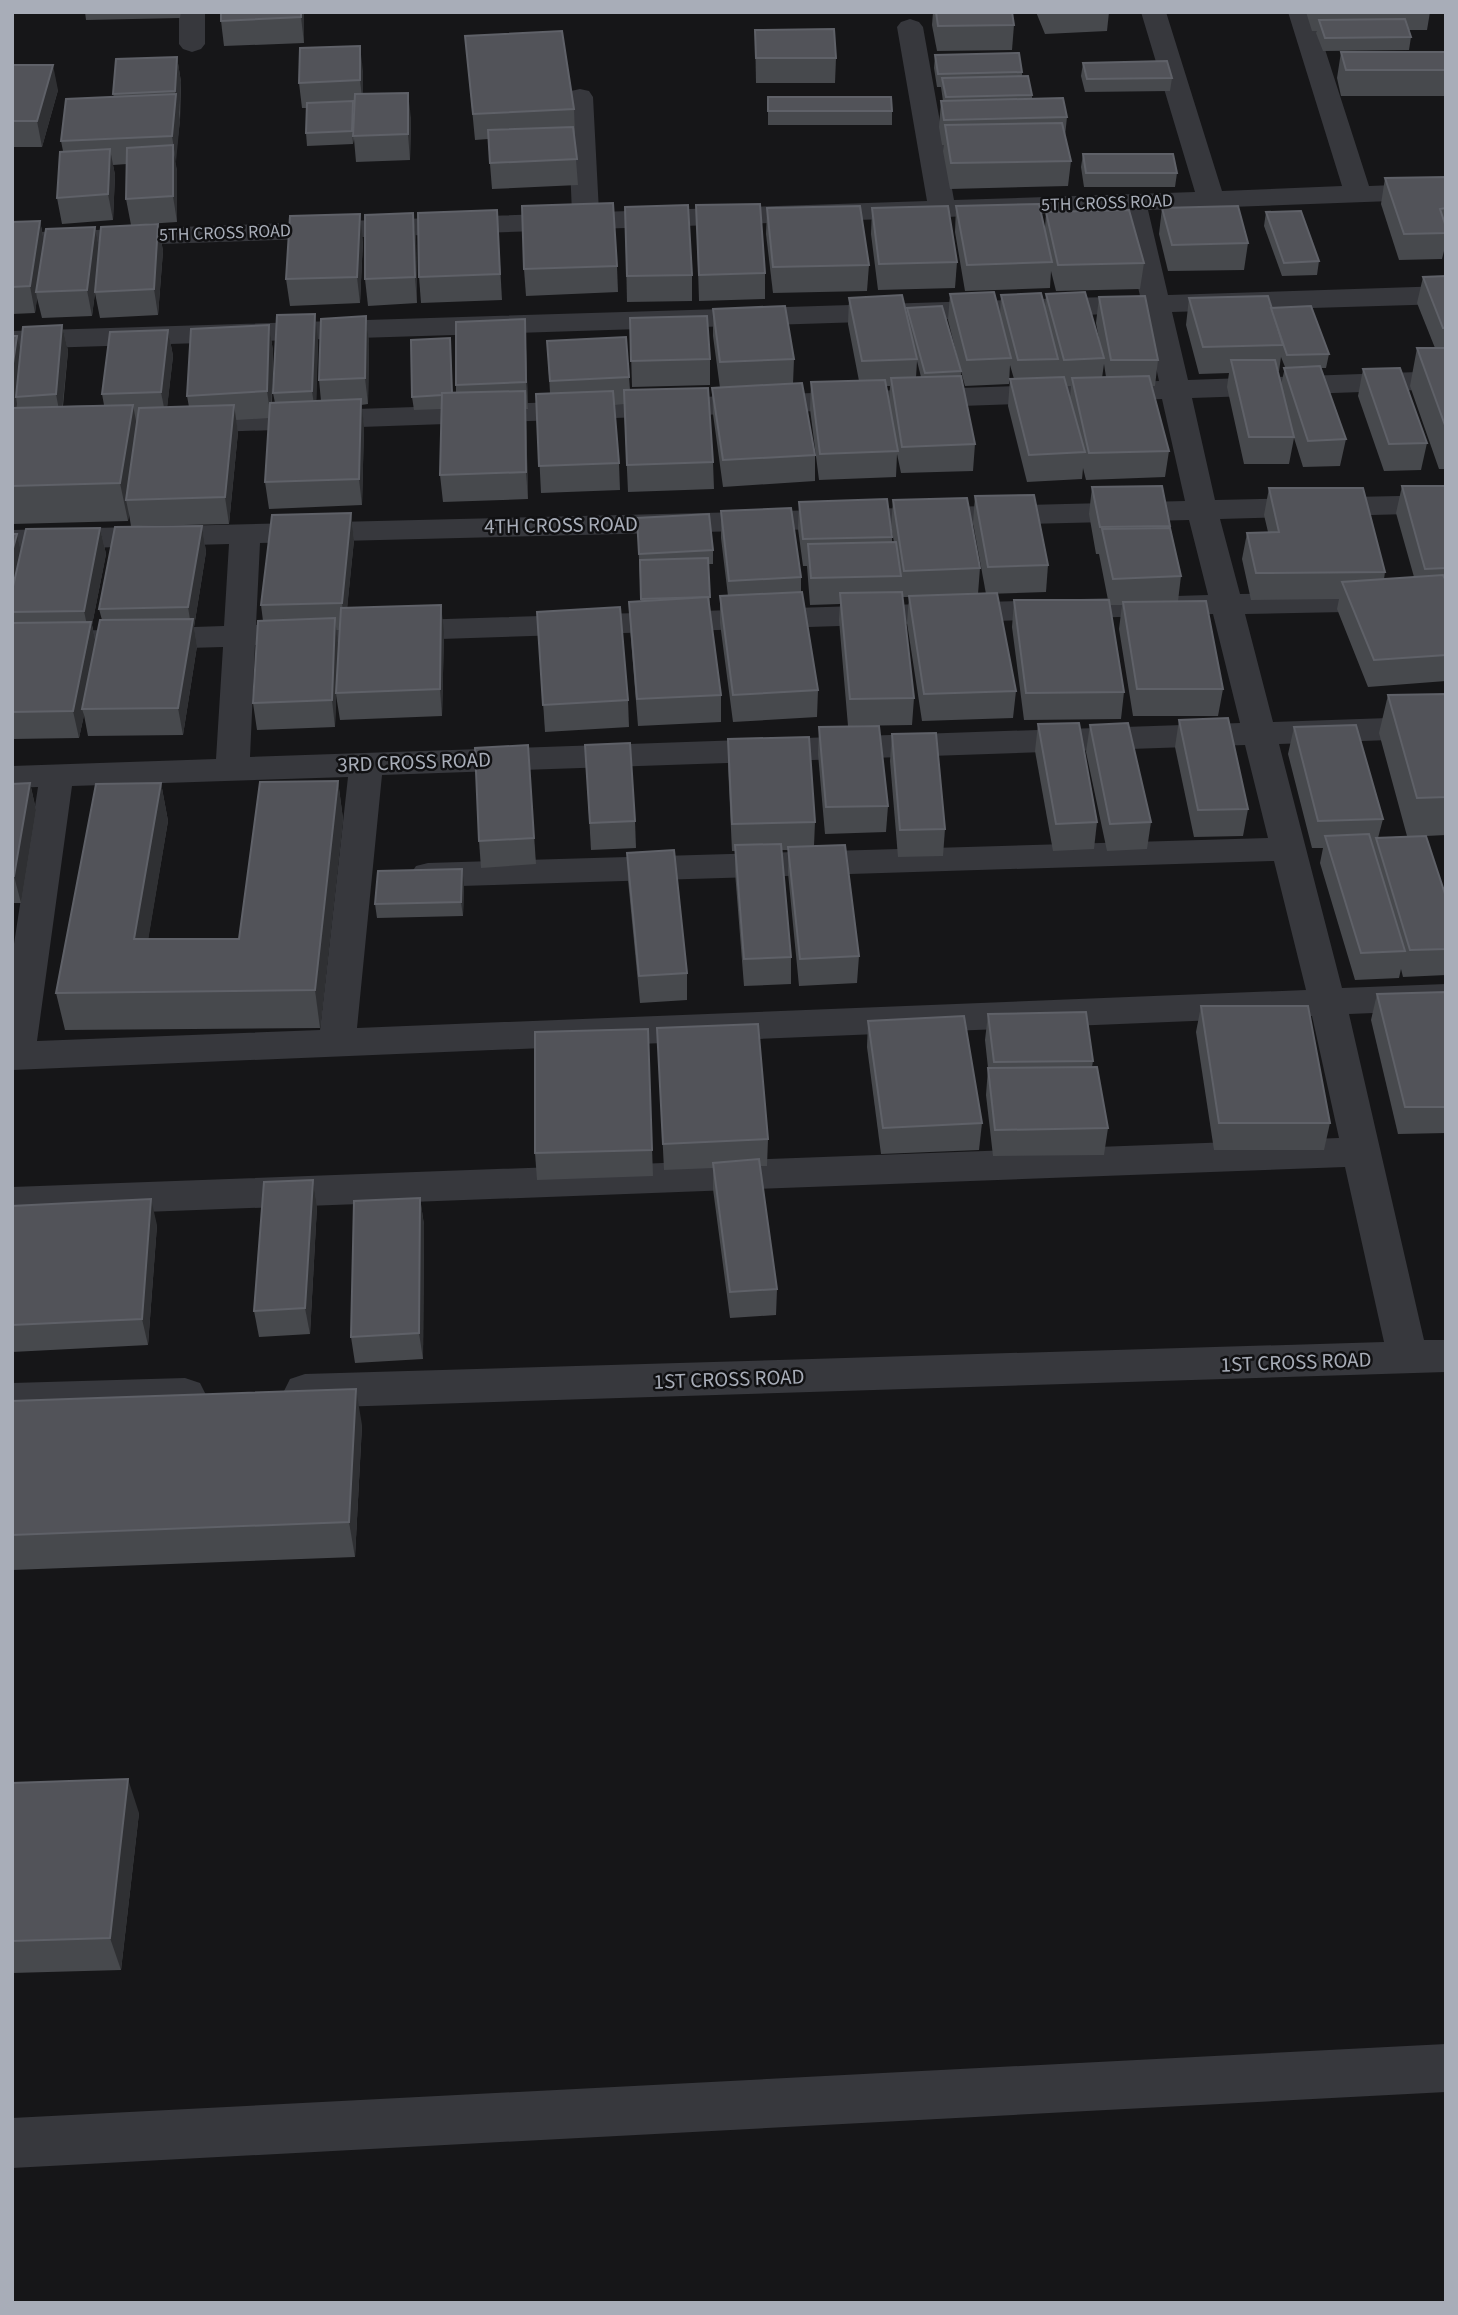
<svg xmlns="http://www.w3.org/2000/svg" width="1458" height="2315" viewBox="0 0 1458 2315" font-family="'Source Sans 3',sans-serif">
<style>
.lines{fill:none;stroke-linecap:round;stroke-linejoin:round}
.minor{fill:#37383d;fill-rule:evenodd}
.wall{fill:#47494d;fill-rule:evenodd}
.shaded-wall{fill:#2f3033}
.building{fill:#525359;stroke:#5f6168;stroke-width:2}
.labels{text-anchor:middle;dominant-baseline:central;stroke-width:5;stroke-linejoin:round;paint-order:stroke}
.far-street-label{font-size:18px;fill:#a8adb8;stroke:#111113}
.street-label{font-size:21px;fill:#a8adb8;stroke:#111113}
</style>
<rect width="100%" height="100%" fill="#161618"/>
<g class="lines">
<g class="minor">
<path d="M179 12H205V44L201 49 192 52 183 49 179 44Z"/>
<path d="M1141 12H1166L1222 191 1342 186 1288 12H1313L1369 186 1446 183V199L1148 210 1168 295 1446 286V304L1172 312 1188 380 1446 371V389L1192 398 1215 500 1446 495V513L1220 519 1240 594 1446 590V610L1245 614 1273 722 1446 716V738L1279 744 1342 988 1446 984V1010L1349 1014 1424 1340H1446V1372L305 1408 290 1403 284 1391 290 1379 305 1374 1384 1342 1345 1167 12 1217V1187L1339 1138 1312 1016 12 1070V957L38 787 12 788V766L216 759 223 647 12 653V633L224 626 229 544 12 550V530L1185 501 1162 399 186 433 175 430 171 424 175 418 186 415 1159 381 1144 313 12 349V331L1140 296 1121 211 12 249V233L572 213 567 97 571 91 580 89 589 91 593 97 599 212 927 201 897 27 901 22 910 19 919 22 923 27 954 200 1195 192ZM1189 520 1208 595 256 625 260 543ZM1213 614 1240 723 250 757 255 645ZM1245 745 1268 838 428 863 416 866 410 875 416 884 428 887 1274 861 1306 990 357 1028 382 775ZM348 777 320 1030 37 1041 72 786Z"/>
<path d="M185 1378 200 1383 206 1395 200 1407 185 1412 12 1417V1383Z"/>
<path d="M1446 2044V2092L12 2168V2118Z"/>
</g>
</g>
<g class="wall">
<path d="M85 12H181L180 18 86 20Z"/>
<path d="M221 12H304V43L224 46 221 21Z"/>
<path d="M933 12H1012L1014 25 1012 50 937 51 932 25Z"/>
<path d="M1036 12H1109L1107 31 1045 34Z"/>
<path d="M1306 12H1430L1427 30H1409L1411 37 1409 50 1323 51 1316 33 1317 31H1312Z"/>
<path d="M755 30 836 58 835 83H756Z"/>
<path d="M465 36 574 109 575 134H574L578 185 492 189 488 139 475 140Z"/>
<path d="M1341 52H1446V96H1341L1337 78Z"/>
<path d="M935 55 1022 72V76L1032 95V99L1067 117 1065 136 1071 161 1068 186 950 189 943 151 944 145H942L939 127 941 101H943L941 87H937L934 68Z"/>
<path d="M177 57 181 82 180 120 175 162 177 171V222L131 225 126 199 127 164 113 165 115 175 113 220 62 224 57 198 63 151 61 141 114 97 113 94Z"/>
<path d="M1083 63 1172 78 1170 91 1085 92 1081 76Z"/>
<path d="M12 65 58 90 42 147H12Z"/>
<path d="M363 71V94L411 118 410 160 356 162 354 139 353 144 307 146 306 133 307 108H302L299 83Z"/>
<path d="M768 97 892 111V125H768Z"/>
<path d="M1083 154 1177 173 1175 187H1084L1081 167Z"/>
<path d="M1446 177V243L1442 259 1399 260 1381 204 1385 178Z"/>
<path d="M696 205 765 273V299L699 301Z"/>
<path d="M956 206 1045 228 1046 212 1144 263 1140 289 1056 291 1051 271 1050 288 965 291 955 232Z"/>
<path d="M625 207 692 275V301L627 302Z"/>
<path d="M767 208 869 265 867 291 773 293 766 234Z"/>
<path d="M872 208 957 262 955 288 878 290 871 234Z"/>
<path d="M1162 208 1248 243 1244 270 1168 271 1159 234Z"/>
<path d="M497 210 502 300 421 303 419 277Z"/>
<path d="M1266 212 1319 261 1317 275 1282 276 1264 226Z"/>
<path d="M413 213 416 239 417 303 368 306 365 279Z"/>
<path d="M40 221 44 241 95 227 99 248 158 224 163 251 158 315 100 318 95 293 92 316 42 318 37 298 35 313 12 314V222Z"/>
<path d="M363 240 360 303 290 306 286 279Z"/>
<path d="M617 266 618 292 526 296 524 269Z"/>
<path d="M1446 276V469H1439L1410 386 1417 348H1435L1417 303 1423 277Z"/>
<path d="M950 294 1000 315 1001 295 1045 308 1046 294 1100 344 1096 323 1099 297 1158 360 1155 386H1152L1169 451 1165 477 1086 480 1083 468 1082 479 1027 482 1008 406 1010 379H1014L1010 365 1009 384 965 386 961 371V376L975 444 973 471 901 473 897 454 896 477 819 480 810 409 811 382 859 381 848 324 849 298 907 314V308L960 368 948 320ZM917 361 921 377 916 378ZM1104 364 1106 377 1102 378ZM886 386H890L889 403ZM1066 386H1071L1070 398Z"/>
<path d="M1189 298 1271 308 1329 354 1326 368H1321L1346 439 1340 466 1303 467 1294 438 1289 464H1244L1227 387 1229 373 1199 374 1186 325ZM1281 357 1285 367 1281 385 1277 371H1279Z"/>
<path d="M713 309 794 359 793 384 815 455V481L723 487 713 414 712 388H720L713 336Z"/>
<path d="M366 316 369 343 368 404 361 405 364 426 362 505 269 509 265 482 269 418 236 420 238 432 229 524 139 526H202L206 552 194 627 197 646 183 735 88 736 84 715 79 738 12 739V534H17L21 552 100 528 106 554 92 625 96 643 102 620 99 609 131 526 129 514 128 521 12 524V336H17L20 353 62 325 68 351 63 406 104 405 102 394 168 330 173 356 167 407H189L187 396 269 325 273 351 272 403H275L273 393 318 340 316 401H321L319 380Z"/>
<path d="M630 318 710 359V385L632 387Z"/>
<path d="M525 319 528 409H526L528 499 443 502 440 475 441 409 414 410 412 397 451 352 452 393H456V385Z"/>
<path d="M547 341 629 377 630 390 713 462 714 489 628 492 624 404 614 405 619 463 620 490 541 493 536 394 550 393Z"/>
<path d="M1363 369 1427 443 1421 470 1384 471 1358 396Z"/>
<path d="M1402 486H1446V681L1368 687 1337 609 1339 599 1251 600 1242 559 1247 533 1268 532 1264 515 1269 488 1385 572 1384 579 1414 577 1396 513Z"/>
<path d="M1092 487 1170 526 1181 576 1178 601 1223 689 1218 716H1133L1119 629 1122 605H1110L1124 692 1121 719 1024 720 1012 627 1014 600H1108L1099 554H1096L1089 514Z"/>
<path d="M975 496 1048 565 1046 592 986 594 973 523Z"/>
<path d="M893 500 980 568 978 594 1016 691 1013 718 922 721 907 623 909 597H902L914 698 912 725 848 726 839 620 840 604 810 605 807 566H803L798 529 799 502 892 537V542H894L891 527Z"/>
<path d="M721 511 801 577V592L818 690 817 717 733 722 720 623V596H728L721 538Z"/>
<path d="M351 513 354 540 347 608 444 632 442 716 340 720 336 695 335 727 257 730 253 703 263 621 261 605ZM336 630H340L337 675 338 645Z"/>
<path d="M637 518 713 550V564H708L710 611 721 695V722L638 726 630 628 629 602 641 601Z"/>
<path d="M537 612 628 700 629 727 545 732Z"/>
<path d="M1446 694V835L1426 836 1446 897V975L1403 977 1401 969 1399 978 1355 980 1320 863 1323 848H1312L1288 754 1294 727 1383 819 1378 838 1407 836 1379 733 1388 695Z"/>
<path d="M1179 720 1248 809 1243 836 1194 837 1175 747Z"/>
<path d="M1038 724 1097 822 1094 849 1053 851 1035 751Z"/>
<path d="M1090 725 1151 822 1147 849 1107 851 1086 752Z"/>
<path d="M819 727 888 806 886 832 825 834 818 754Z"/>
<path d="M892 734 945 829 943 856 898 857 890 761Z"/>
<path d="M728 739 815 822 814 846 859 956 857 983 799 986 788 873V850H781L791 957V984L744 986 735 872V851H732L728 766Z"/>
<path d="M528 745 536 864 481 868 479 841Z"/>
<path d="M585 745 635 821 636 848 591 850Z"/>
<path d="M338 781 343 819 320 1028 65 1030 56 993 161 783 168 821 148 939H239Z"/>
<path d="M30 783 36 810 21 903H12V784Z"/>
<path d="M627 853 687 973V1000L640 1003 628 880Z"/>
<path d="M464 883 463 916 377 918 375 904Z"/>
<path d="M1446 992V1133L1398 1134 1371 1020 1377 994Z"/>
<path d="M1201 1006 1330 1123 1324 1150H1214L1196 1032Z"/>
<path d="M988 1014 1093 1061 1092 1067 1108 1128 1104 1155 993 1156 986 1095 988 1068 985 1040Z"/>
<path d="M868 1021 982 1123 979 1150 881 1154 867 1047Z"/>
<path d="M657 1028 768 1139 767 1166H760L777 1289 776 1315 730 1318 713 1189V1168L664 1170Z"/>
<path d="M648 1029 653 1176 537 1180 535 1153Z"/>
<path d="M313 1180 317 1206 310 1334 259 1337 254 1311Z"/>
<path d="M420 1198 424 1225 423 1359 355 1363 351 1337Z"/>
<path d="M12 1206 157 1225 148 1345 12 1352Z"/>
<path d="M12 1401 362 1425 355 1557 12 1570Z"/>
<path d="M12 1783 139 1813 121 1970 12 1973Z"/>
</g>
<g class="shaded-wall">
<path d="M301 12H304V43L301 17Z"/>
<path d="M360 46 363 71V106L360 80Z"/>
<path d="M177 57 181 82 179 116 175 91Z"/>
<path d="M53 65 58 90 42 147 37 121Z"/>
<path d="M408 93 411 118 410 160 408 134Z"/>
<path d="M176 94 180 120 176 162 172 136Z"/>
<path d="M353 101 354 115 353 144 352 131Z"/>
<path d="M173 145 177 171V222L173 196Z"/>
<path d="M110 149 115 175 113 220 108 194Z"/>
<path d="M413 213 416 239 417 303 415 277Z"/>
<path d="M360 214 363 240 360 303 357 277Z"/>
<path d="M40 221 45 247 36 292 37 298 35 313 30 286Z"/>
<path d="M158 224 163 251 158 315 154 289Z"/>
<path d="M95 227 100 253 92 316 87 290Z"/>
<path d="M315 314 318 340 316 418 312 391Z"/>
<path d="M366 316 369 343 368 404 365 378Z"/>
<path d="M525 319 526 346 528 409 526 382Z"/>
<path d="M62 325 68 351 61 421 56 394Z"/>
<path d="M269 325 273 351 271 418 267 391Z"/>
<path d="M168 330 173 356 166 418 161 392Z"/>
<path d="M17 336 23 362 16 397 17 404 15 418 12 404V370Z"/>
<path d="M525 391 526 417 528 499 526 472Z"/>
<path d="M361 399 364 426 362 505 359 479Z"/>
<path d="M133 405 140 442 126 500 129 514 128 521 120 483Z"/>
<path d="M234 405 238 432 229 524 225 497Z"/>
<path d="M351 513 354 540 345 630 342 603Z"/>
<path d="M202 526 206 552 194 627 197 646 183 735 178 708 191 626 188 607Z"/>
<path d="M100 528 106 554 92 625 97 649 82 709 84 715 79 738 73 711 89 635 84 611Z"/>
<path d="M17 534 23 561 12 605V552Z"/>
<path d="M441 605 444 632 442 716 440 689Z"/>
<path d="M335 618 338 645 335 727 332 700Z"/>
<path d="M338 781 343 819 320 1028 315 990Z"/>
<path d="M30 783 36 810 21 903 14 876Z"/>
<path d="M161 783 168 821 142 977 134 939Z"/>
<path d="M462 869 464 883 463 916 461 902Z"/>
<path d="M313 1180 317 1206 310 1334 305 1308Z"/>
<path d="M420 1198 424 1225 423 1359 419 1333Z"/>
<path d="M151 1199 157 1225 148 1345 142 1319Z"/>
<path d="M356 1389 362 1425 355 1557 349 1522Z"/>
<path d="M128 1779 139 1813 121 1970 110 1938Z"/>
</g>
<g class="building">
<path d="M221 12H301V17L221 21Z"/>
<path d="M936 12H1012L1014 25 938 26Z"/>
<path d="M1405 19 1411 37 1325 38 1319 20Z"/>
<path d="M834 29 836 58H756L755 30Z"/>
<path d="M562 31 574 109 473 114 465 36Z"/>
<path d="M360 46V80L299 83 300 48Z"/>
<path d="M1341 52H1446V70H1346Z"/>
<path d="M1019 53 1022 72 938 74 935 55Z"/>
<path d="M177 57 175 91 113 94 116 59Z"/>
<path d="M1167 61 1172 78 1087 79 1083 63Z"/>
<path d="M12 65H53L37 121H12Z"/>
<path d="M1028 76 1032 95 946 97 942 78Z"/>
<path d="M408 93V134L353 136 355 94Z"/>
<path d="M176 94 172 136 61 141 66 99Z"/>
<path d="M768 97H891L892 111H768Z"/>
<path d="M1063 98 1067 117 944 120 941 101Z"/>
<path d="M353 101 352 131 306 133 307 103Z"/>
<path d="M1062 123 1071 161 951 163 945 125Z"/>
<path d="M573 127 577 159 490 163 488 130Z"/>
<path d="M173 145V196L126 199 127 148Z"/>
<path d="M110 149 108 194 57 198 60 152Z"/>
<path d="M1083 154H1173L1177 173H1086Z"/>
<path d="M1446 177V208L1440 209 1446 227V233L1404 234 1385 178Z"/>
<path d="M613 203 617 266 524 269 522 206Z"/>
<path d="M760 204 765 273 699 275 696 205Z"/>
<path d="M1039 204 1052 262 967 265 956 206Z"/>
<path d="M688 205 692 275 627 276 625 207Z"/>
<path d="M860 206 869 265 773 267 767 208Z"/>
<path d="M948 206 957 262 879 264 872 208Z"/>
<path d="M1238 206 1248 243 1172 245 1162 208Z"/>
<path d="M497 210 500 274 419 277 418 213Z"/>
<path d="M1129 210 1144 263 1058 265 1046 212Z"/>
<path d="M1301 211 1319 261 1284 263 1266 212Z"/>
<path d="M413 213 415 277 365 279V215Z"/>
<path d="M360 214 357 277 286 279 290 216Z"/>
<path d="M40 221 30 286 12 287V222Z"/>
<path d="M158 224 154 289 95 292 101 227Z"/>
<path d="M95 227 87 290 36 292 46 229Z"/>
<path d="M1446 276V328H1443L1423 277Z"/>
<path d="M994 292 1011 358 967 360 950 294Z"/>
<path d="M1085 292 1104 358 1064 360 1046 294Z"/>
<path d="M1041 293 1058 359 1018 360 1001 295Z"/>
<path d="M902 295 917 359 862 361 849 298Z"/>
<path d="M1145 296 1158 360H1111L1099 297Z"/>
<path d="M1268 296 1283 345 1203 347 1189 298Z"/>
<path d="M785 306 794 359 720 362 713 309Z"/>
<path d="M942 306 961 371 925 373 907 308Z"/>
<path d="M1311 306 1329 354 1287 355 1271 308Z"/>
<path d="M315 314 312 391 273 393 277 315Z"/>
<path d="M366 316 365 378 319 380 321 319Z"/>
<path d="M707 316 710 359 631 361 630 318Z"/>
<path d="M525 319 526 382 456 385V322Z"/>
<path d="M62 325 56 394 16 397 23 327Z"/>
<path d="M269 325 267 391 187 396 191 329Z"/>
<path d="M168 330 161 392 102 394 110 332Z"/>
<path d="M12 336H17L12 370Z"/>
<path d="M626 337 629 377 550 381 547 341Z"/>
<path d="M450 338 452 393H442V395L412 397 411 340Z"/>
<path d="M1417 348H1446V428Z"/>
<path d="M1231 360H1275L1294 437H1249Z"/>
<path d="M1320 366 1346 439 1308 441 1284 368Z"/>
<path d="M1400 368 1427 443 1389 444 1363 369Z"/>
<path d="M961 376 975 444 902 447 891 378Z"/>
<path d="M1149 376 1169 451 1089 453 1072 378Z"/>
<path d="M1064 377 1085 452 1029 455 1010 379Z"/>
<path d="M885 380 898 451 820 454 811 382Z"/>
<path d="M802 383 815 455 723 460 712 388Z"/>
<path d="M708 388 713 462 627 465 624 390Z"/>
<path d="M525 391 526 472 440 475 442 393Z"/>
<path d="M613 391 619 463 539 466 536 394Z"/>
<path d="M361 399 359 479 265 482 270 403Z"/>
<path d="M133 405 120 483 12 486V408Z"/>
<path d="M234 405 225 497 126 500 139 408Z"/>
<path d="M1162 486 1170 526 1100 527 1092 487Z"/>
<path d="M1402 486H1446V568L1425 569Z"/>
<path d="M1269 488H1363L1385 572 1256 573 1247 533 1279 532Z"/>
<path d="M1034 495 1048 565 988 567 975 496Z"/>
<path d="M967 498 980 568 904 571 893 500Z"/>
<path d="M887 499 892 537 803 539 799 502Z"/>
<path d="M791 508 801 577 729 581 721 511Z"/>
<path d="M351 513 342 603 261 605 272 515Z"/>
<path d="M709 514 713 550 639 554 637 518Z"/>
<path d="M202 526 188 607 99 609 115 527Z"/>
<path d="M100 528 84 611 12 612V591L26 529Z"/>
<path d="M1170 528 1181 576 1113 579 1102 529Z"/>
<path d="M12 534H17L12 552Z"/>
<path d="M896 542 901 576 811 578 808 544Z"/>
<path d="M708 558 710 597 641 599 640 560Z"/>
<path d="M1443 575 1446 581V655L1374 660 1342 582Z"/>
<path d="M802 592 818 690 733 695 720 596Z"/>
<path d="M902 592 914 698 850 699 840 593Z"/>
<path d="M997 593 1016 691 924 694 909 596Z"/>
<path d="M708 597 721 695 637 699 629 602Z"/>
<path d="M1014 600H1109L1124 692 1026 693Z"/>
<path d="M1206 601 1223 689H1137L1123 602Z"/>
<path d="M441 605 440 689 336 693 341 608Z"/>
<path d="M620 607 628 700 543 705 537 612Z"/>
<path d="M335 618 332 700 253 703 258 621Z"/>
<path d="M193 619 178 708 82 709 100 620Z"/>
<path d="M91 622 73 711 12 712V623Z"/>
<path d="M1446 694V797L1417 798 1388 695Z"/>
<path d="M1228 718 1248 809 1198 810 1179 720Z"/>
<path d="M1079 723 1097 822 1056 824 1038 724Z"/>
<path d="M1128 723 1151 822 1110 824 1090 725Z"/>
<path d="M1356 725 1383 819 1318 821 1294 727Z"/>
<path d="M879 726 888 806 826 807 819 727Z"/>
<path d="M936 733 945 829 900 830 892 734Z"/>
<path d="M809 737 815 822 732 824 728 739Z"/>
<path d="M630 743 635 821 590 823 585 745Z"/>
<path d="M528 745 534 838 479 841 475 748Z"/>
<path d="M338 781 315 990 56 993 96 784 161 783 134 939H239L260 782Z"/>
<path d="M30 783 14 876H12V784Z"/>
<path d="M1369 834 1405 951 1361 953 1325 836Z"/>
<path d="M1426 836 1446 897V949L1410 950 1376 838Z"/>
<path d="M781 844 791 957 744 959 735 845Z"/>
<path d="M845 845 859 956 800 959 788 847Z"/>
<path d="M674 850 687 973 639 976 627 853Z"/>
<path d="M462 869 461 902 375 904 378 871Z"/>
<path d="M1446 992V1107H1405L1377 994Z"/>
<path d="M1201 1006H1308L1330 1123H1219Z"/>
<path d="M1086 1012 1093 1061 994 1062 988 1014Z"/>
<path d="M964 1016 982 1123 883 1128 868 1021Z"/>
<path d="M758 1024 768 1139 663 1144 657 1028Z"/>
<path d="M648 1029 652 1150 535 1153V1032Z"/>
<path d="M1097 1067 1108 1128 995 1130 988 1068Z"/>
<path d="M759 1159 777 1289 730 1292 713 1163Z"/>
<path d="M313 1180 305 1308 254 1311 264 1182Z"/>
<path d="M420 1198 419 1333 351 1337 354 1201Z"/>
<path d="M151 1199 142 1319 12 1325V1206Z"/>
<path d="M356 1389 349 1522 12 1535V1401Z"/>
<path d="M128 1779 110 1938 12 1941V1783Z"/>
</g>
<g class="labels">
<g class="far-street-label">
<text transform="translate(1107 203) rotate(-2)">5TH CROSS ROAD</text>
<text transform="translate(225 233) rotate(-2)">5TH CROSS ROAD</text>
</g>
<g class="street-label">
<text transform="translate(561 525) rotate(-1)">4TH CROSS ROAD</text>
<text transform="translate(414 762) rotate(-2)">3RD CROSS ROAD</text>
<text transform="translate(1296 1362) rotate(-2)">1ST CROSS ROAD</text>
<text transform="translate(729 1379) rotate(-2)">1ST CROSS ROAD</text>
</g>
</g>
<rect width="1458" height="2315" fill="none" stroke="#a8adb8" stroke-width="28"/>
</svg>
